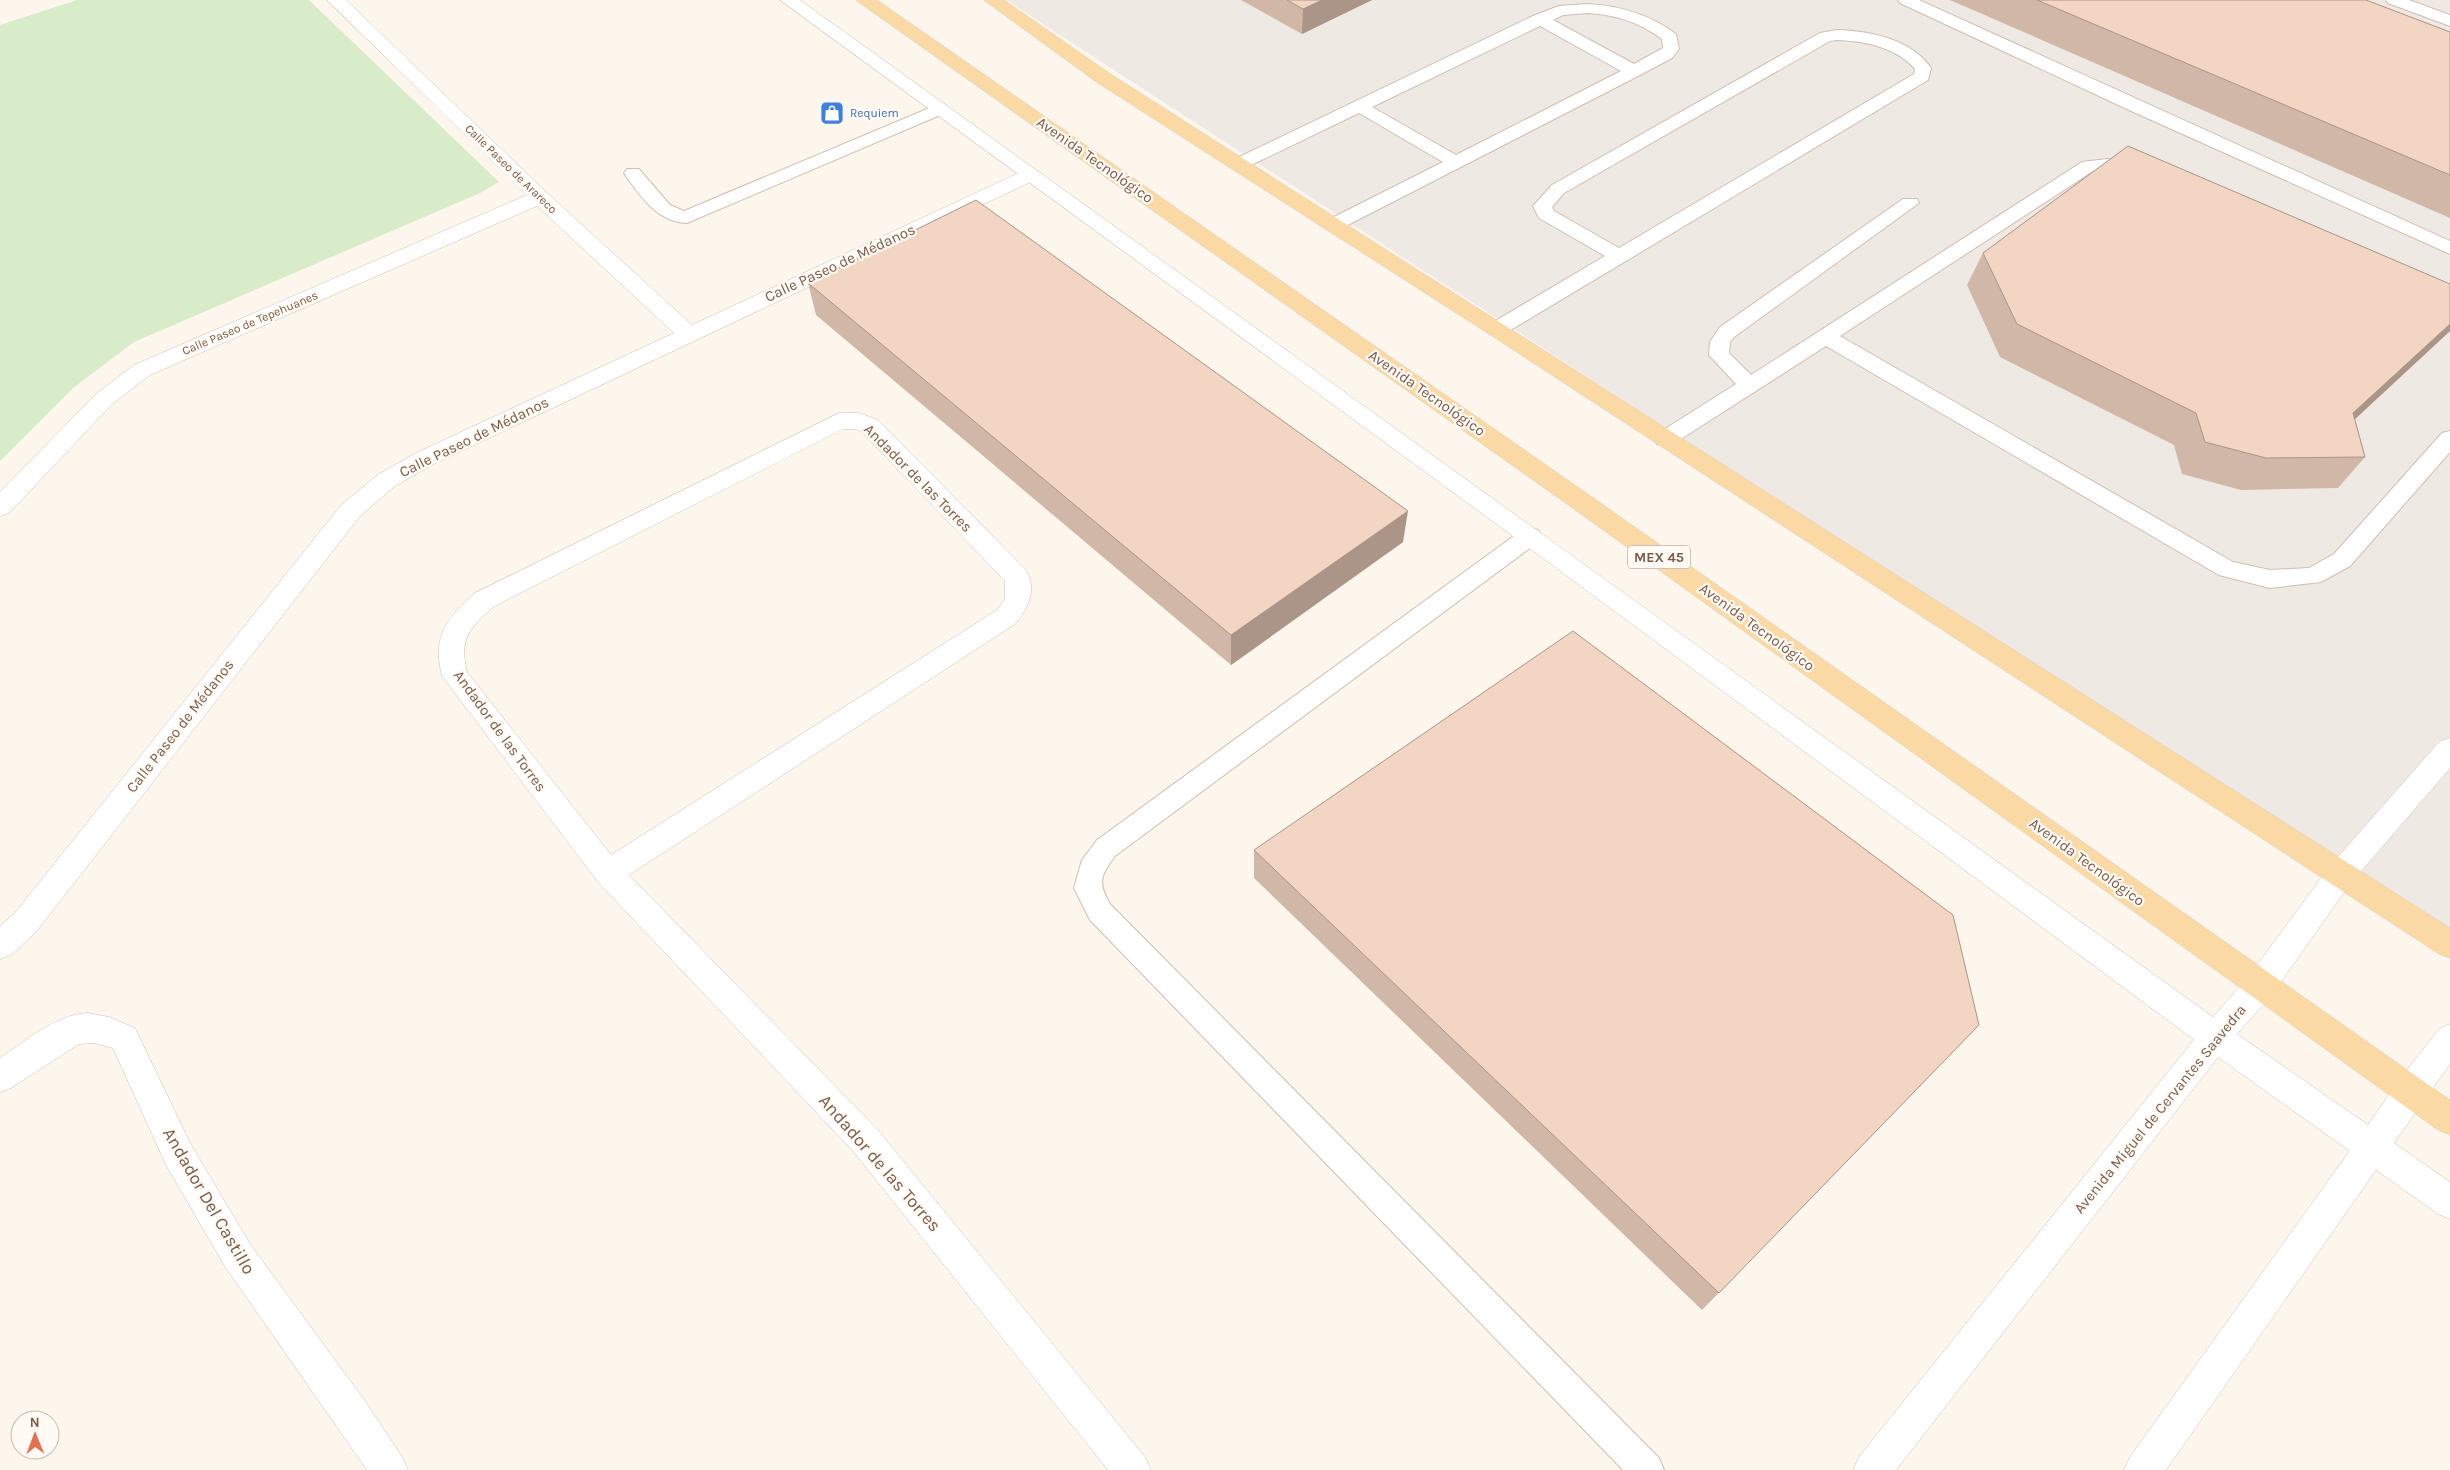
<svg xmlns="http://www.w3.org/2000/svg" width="2450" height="1470" viewBox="0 0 2450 1470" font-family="Karla,sans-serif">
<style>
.industrial{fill:#efe9e4}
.green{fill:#d8ecc9}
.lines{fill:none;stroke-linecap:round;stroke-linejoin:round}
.service-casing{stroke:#d1beb0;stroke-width:2}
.minor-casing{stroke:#d1beb0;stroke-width:1}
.tertiary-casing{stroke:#d1beb0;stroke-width:1}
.primary-casing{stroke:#dad1cd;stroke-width:1}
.service{fill:#fff;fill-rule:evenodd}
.minor{fill:#fff;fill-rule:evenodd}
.tertiary{fill:#fff;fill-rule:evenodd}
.primary{fill:#fbd9a5;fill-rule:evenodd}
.wall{fill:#d1b7a8}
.shaded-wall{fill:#aa9588}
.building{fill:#f3d5c3;stroke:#aa9588}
.labels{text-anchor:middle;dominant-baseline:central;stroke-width:4.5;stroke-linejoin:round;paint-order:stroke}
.far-shop-label{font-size:12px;fill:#366cbe;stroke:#fffaf3;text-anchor:start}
.far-street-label{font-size:12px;fill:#7a5c4d;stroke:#fffaf3}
.shield{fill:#fffaf3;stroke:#a28b7f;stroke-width:1}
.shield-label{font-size:14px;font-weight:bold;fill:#7a5c4d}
.street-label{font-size:15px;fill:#7a5c4d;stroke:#fffaf3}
.near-street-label{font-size:18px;fill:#7a5c4d;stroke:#fffaf3}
</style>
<rect width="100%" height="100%" fill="#fdf6ec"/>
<path class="industrial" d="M1006 0H2450V936Z"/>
<path class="green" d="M77 0H309L499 182 480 193 134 342 73 388 0 461V25Z"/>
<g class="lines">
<g class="service-casing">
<g id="service">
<path d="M1898 0H1919L2450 241V254L2129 110 1900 3Z"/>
<path d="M2386 0H2409L2450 15V26L2388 3Z"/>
<path d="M1588 4C1620 6 1649 14 1676 34L1679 49 1672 58 1640 75 1340 229H1326L1324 225 1326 221 1443 162 1359 113 1245 168H1233L1230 164 1233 160 1533 16 1559 6ZM1588 13C1616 15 1639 22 1662 39L1663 48 1634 64 1553 20 1563 15ZM1540 26 1621 71 1456 155 1372 107Z"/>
<path d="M1837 30C1870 31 1911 39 1931 68L1928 80 1504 334 1497 335 1490 334 1487 329 1490 324 1605 256 1539 218 1533 206 1552 185 1820 33ZM1837 40C1865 41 1896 47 1915 69L1914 74 1619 248 1554 211 1552 207 1564 193 1830 41Z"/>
<path d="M939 104 945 105 948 109 945 113 687 223C657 222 640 196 624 173L627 169H639L670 205 684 211Z"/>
<path d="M2107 159 2143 164 2146 168 2143 172C2128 176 2109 169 2093 171L1840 336 2233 562 2270 570 2309 568 2334 554 2442 433 2450 431V452L2350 566 2321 582 2270 588 2219 575 1826 346 1673 444 1665 446 1657 444 1654 439 1657 434 1736 384 1709 355 1710 342 1720 327 1903 199H1917L1919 203 1734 337 1730 342 1729 353 1751 375 2082 162Z"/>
<path d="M1530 528 1538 530 1541 536 1538 542 1115 856C1101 876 1097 881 1110 904L1659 1458 1664 1470H1623L1090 920 1074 888 1082 860 1097 840 1522 530Z"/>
</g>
</g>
<g class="minor-casing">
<g id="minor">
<path d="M327 0H346L547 193 692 325 1023 171H1037L1040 175 1037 179 432 465 395 486 360 516 36 932 11 955 0 959V926L14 914 342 504 379 474 416 453 674 333 537 206 150 375 112 404 9 513 0 516V492L96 394 134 365 527 195Z"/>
<path d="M839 413H859L878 420 1026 570C1037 590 1029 608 1015 624L629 875 877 1129 1145 1457 1151 1470H1108L853 1151 598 882 442 676C432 636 446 619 475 593ZM843 429H856L862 432 1005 581V599L997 610 611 855 467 672C459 638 469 629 493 607Z"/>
<path d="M88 1013 109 1017 135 1028 190 1143 250 1244 365 1401 402 1457 408 1470H367L226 1268 166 1165 113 1048 94 1043 79 1044 11 1088 0 1092V1058C25 1041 57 1014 88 1013Z"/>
<path d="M2215 1022 2226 1027 2231 1037 2226 1047 1896 1470H1853L1859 1457 2204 1027Z"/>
<path d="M2373 1130 2385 1135 2390 1146 2385 1157 2166 1470H2124L2130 1457 2361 1135Z"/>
</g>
</g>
<g class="tertiary-casing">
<path id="tertiary" d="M780 0H800L2213 1017 2249 976 2330 866 2440 741 2450 738V768L2350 884 2271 996 2237 1034 2368 1125 2399 1080 2439 1029 2450 1024V1064L2394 1143 2450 1182V1219L2438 1214 2204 1047 1521 542Z"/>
</g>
<g class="primary-casing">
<g id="primary">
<path d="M856 0H877L1592 497 2450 1100V1135L2438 1130 1574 509Z"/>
<path d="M984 0H1004L1112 75 2450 928V958L2439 954 1489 334 1098 83Z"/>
</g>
</g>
<use href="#service" class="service"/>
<use href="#minor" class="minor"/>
<use href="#tertiary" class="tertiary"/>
<use href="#primary" class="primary"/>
</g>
<g class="wall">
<path d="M1241 0H1372L1302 34Z"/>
<path d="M1950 0H2366L2450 32V218Z"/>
<path d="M1983 253 2450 284V331L2355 419 2365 457 2338 488 2241 490 2182 474 2174 445 2000 357 1967 285Z"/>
<path d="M808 283 1403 542 1231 665 816 315Z"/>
<path d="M1254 850 1979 1025 1702 1310 1254 878Z"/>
</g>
<g class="shaded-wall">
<path d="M1322 0H1372L1302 34 1303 9Z"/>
<path d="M2450 324V331L2327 445 2353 413Z"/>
<path d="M1408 511 1403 542 1231 665V635Z"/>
</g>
<g class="building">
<path d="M1287 0H1322L1303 9Z"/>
<path d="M2037 0H2366L2450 32V175Z"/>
<path d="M2128 146 2450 284V324L2353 413 2365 457 2266 458 2205 442 2196 413 2017 324 1983 253Z"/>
<path d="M976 200 1408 511 1231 635 808 283Z"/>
<path d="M1573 631 1953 915 1979 1025 1719 1293 1254 850Z"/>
</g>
<defs>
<g id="shop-square" transform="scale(1.25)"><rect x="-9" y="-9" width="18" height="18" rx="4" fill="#3f7fe0" stroke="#fffaf3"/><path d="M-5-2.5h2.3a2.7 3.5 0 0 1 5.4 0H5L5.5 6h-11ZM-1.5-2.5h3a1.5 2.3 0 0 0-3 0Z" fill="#fff"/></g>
</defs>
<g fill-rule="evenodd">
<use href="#shop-square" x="832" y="113"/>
</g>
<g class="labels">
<g class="far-shop-label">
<text x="850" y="113">Requiem</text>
</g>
<g class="far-street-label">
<text transform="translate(511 169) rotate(44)">Calle Paseo de Arareco</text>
<text transform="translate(250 323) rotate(-23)">Calle Paseo de Tepehuanes</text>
</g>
<rect class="shield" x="1628" y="545.5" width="62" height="23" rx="4"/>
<g class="shield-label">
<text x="1659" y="557">MEX 45</text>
</g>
<g class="street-label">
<text transform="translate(1095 160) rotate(35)">Avenida Tecnológico</text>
<text transform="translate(840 263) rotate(-25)">Calle Paseo de Médanos</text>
<text transform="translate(1427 393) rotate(35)">Avenida Tecnológico</text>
<text transform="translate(474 437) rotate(-26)">Calle Paseo de Médanos</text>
<text transform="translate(918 478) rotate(45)">Andador de las Torres</text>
<text transform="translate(1757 627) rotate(36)">Avenida Tecnológico</text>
<text transform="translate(180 726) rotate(-52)">Calle Paseo de Médanos</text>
<text transform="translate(500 731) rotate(54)">Andador de las Torres</text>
<text transform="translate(2087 862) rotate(36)">Avenida Tecnológico</text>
<text transform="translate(2160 1109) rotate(-51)">Avenida Miguel de Cervantes Saavedra</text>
</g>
<g class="near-street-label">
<text transform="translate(880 1163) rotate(49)">Andador de las Torres</text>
<text transform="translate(209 1201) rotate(60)">Andador Del Castillo</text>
</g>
</g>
<g transform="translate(35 1435) rotate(359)"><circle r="24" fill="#fffaf3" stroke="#cabbb1"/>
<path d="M0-4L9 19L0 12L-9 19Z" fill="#e76f51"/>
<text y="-8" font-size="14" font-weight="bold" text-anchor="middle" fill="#7a5c4d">N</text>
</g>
</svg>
